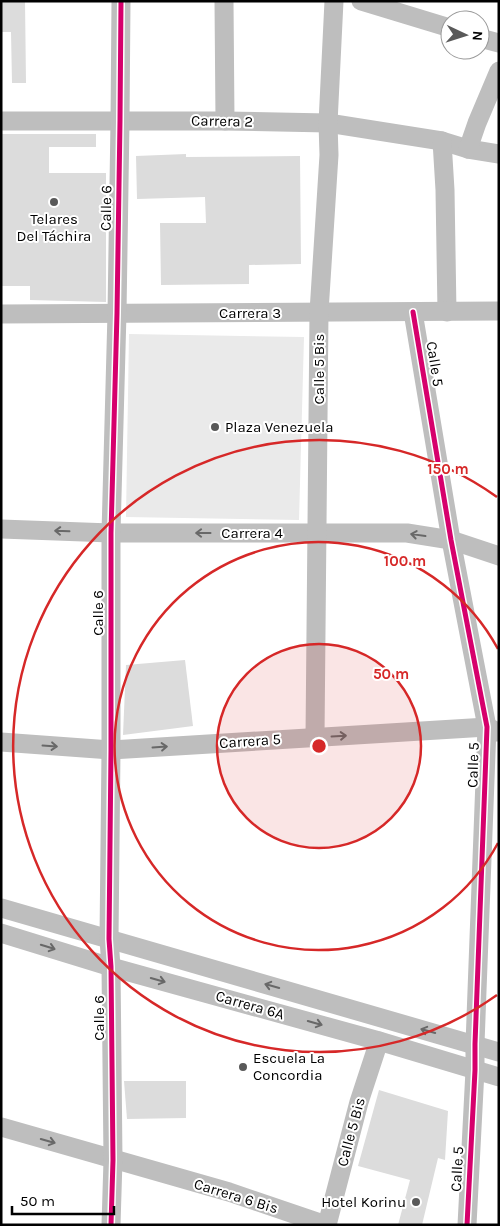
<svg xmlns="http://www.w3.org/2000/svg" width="500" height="1226" viewBox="0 0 500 1226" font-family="Karla,sans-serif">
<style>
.green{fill:#eaeaea}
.building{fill:#dcdcdc}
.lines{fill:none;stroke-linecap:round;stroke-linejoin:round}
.minor{stroke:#bebebe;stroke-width:19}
.cycleway-casing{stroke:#fff;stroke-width:8}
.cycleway{stroke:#d6006c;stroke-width:5}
.oneway{stroke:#686868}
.ring{fill:none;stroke:#d62828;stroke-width:2.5}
.poi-dot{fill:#595959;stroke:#fff;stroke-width:2}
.labels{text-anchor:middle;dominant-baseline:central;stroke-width:4;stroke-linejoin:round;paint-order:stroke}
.street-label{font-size:15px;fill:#000;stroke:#fff}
.poi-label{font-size:15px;fill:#000;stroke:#fff;text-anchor:start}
.centre{fill:#d62828;stroke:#fff;stroke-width:2.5}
.ring-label{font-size:15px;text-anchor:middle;font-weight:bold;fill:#d62828;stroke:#fff;stroke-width:4;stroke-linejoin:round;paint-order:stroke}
</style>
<rect width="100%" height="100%" fill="#fff"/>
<path class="green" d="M129 334 304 337 299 520 126 517Z"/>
<g class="building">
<path d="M1 1H25L26 83H12L11 32H1Z"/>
<path d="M1 134H96V147H49V173H106V302L30 300V286H1Z"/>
<path d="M186 154V157L300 156 301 264 249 265V284L161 285 160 223H206L205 197 137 199 136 156Z"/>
<path d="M185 660 193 726 123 735 126 665Z"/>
<path d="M124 1081H186V1118L127 1119Z"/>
<path d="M379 1090 448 1111 445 1160 438 1158 422 1225H398L410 1180 358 1166Z"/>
</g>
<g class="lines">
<g class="minor">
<path d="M224 1 225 121"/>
<path d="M361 1 450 28"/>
<path d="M480 38 499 43"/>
<path d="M1 121H225L328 123 442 141 468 149 499 154"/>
<path d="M442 141 445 190 447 312"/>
<path d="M468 149 477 123 499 71"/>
<path d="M413 312 451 540 487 727 475 1044V1070L467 1225"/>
<path d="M1 314 499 311"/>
<path d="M1 529 111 533H407L451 540 499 556"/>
<path d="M315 737 319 312 329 155 328 123 334 1"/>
<path d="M1 742 111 750 487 727 498 732"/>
<path d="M1 908 499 1052"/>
<path d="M1 933 111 967 379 1041 499 1077"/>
<path d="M1 1127 229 1192 326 1225"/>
<path d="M111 1225 113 1160 111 967 109 939 111 750V533L117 313 120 121 121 1"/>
<path d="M327 1225 359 1102 379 1041"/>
</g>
<g class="cycleway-casing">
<g id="cycleway">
<path d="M413 312 451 540 487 727 475 1044V1070L467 1225"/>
<path d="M111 1225 113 1160 111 967 109 939 111 750V533L117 313 120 121 121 1"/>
</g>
</g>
<use href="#cycleway" class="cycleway"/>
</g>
<defs><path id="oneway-shaft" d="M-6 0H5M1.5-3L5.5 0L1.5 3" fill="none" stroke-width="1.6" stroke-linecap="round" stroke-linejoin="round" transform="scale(1.25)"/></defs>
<g class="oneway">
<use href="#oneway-shaft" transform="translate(62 531) rotate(-178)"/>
<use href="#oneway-shaft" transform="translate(203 533) rotate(180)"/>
<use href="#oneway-shaft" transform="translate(418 535) rotate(-172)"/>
<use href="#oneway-shaft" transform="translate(339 736) rotate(-3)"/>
<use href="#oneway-shaft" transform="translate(50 746) rotate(4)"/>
<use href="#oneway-shaft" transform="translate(160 747) rotate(-4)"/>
<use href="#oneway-shaft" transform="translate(48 947) rotate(17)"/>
<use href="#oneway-shaft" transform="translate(158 980) rotate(16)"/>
<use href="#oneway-shaft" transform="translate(272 986) rotate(-164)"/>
<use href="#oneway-shaft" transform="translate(315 1023) rotate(16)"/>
<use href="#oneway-shaft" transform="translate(428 1031) rotate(-164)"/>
<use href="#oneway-shaft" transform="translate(48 1141) rotate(16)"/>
</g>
<circle cx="319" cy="746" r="102" fill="#d62828" fill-opacity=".12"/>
<g class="ring">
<circle cx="319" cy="746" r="102"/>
<path d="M498 843A204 204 0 1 1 498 649"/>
<path d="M497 995A306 306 0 1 1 497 497"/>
</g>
<g class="poi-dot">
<circle cx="54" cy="202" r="5"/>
<circle cx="215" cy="427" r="5"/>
<circle cx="243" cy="1067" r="5"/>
<circle cx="416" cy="1202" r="5"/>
</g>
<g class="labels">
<g class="street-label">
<text transform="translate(222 121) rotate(1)">Carrera 2</text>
<text transform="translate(106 208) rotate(-89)">Calle 6</text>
<text x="250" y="313">Carrera 3</text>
<text transform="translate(435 364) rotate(81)">Calle 5</text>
<text transform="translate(319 369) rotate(-90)">Calle 5 Bis</text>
<text x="252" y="533">Carrera 4</text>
<text transform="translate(98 613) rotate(-90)">Calle 6</text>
<text transform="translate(250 741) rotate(-4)">Carrera 5</text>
<text transform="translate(473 765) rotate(-88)">Calle 5</text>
<text transform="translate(250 1005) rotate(16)">Carrera 6A</text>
<text transform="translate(99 1018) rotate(-90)">Calle 6</text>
<text transform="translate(351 1132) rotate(-75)">Calle 5 Bis</text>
<text transform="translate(457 1169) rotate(-87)">Calle 5</text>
<text transform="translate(236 1196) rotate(17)">Carrera 6 Bis</text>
</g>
<g class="poi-label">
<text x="54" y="219" text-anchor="middle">Telares<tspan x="54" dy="17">Del Táchira</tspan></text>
<text x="225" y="427">Plaza Venezuela</text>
<text x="253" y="1058">Escuela La<tspan x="253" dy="17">Concordia</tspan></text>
<text x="406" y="1202" text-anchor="end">Hotel Korinu</text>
</g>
</g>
<circle cx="319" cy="746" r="8" class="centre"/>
<g class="ring-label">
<text x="448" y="474">150 m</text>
<text x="405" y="566">100 m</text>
<text x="391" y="679">50 m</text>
</g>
<rect width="500" height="1226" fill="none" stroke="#000000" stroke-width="5"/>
<g transform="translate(465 35) rotate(94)"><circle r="24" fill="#ffffff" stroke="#999999"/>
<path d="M0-4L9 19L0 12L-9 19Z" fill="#595959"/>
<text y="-8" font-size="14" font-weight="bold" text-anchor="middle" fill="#000000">N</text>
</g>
<path d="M12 1206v8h102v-8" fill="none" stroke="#000000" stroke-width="2.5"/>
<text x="20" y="1206" font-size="15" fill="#000000" stroke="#ffffff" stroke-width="4" paint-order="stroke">50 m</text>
</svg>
